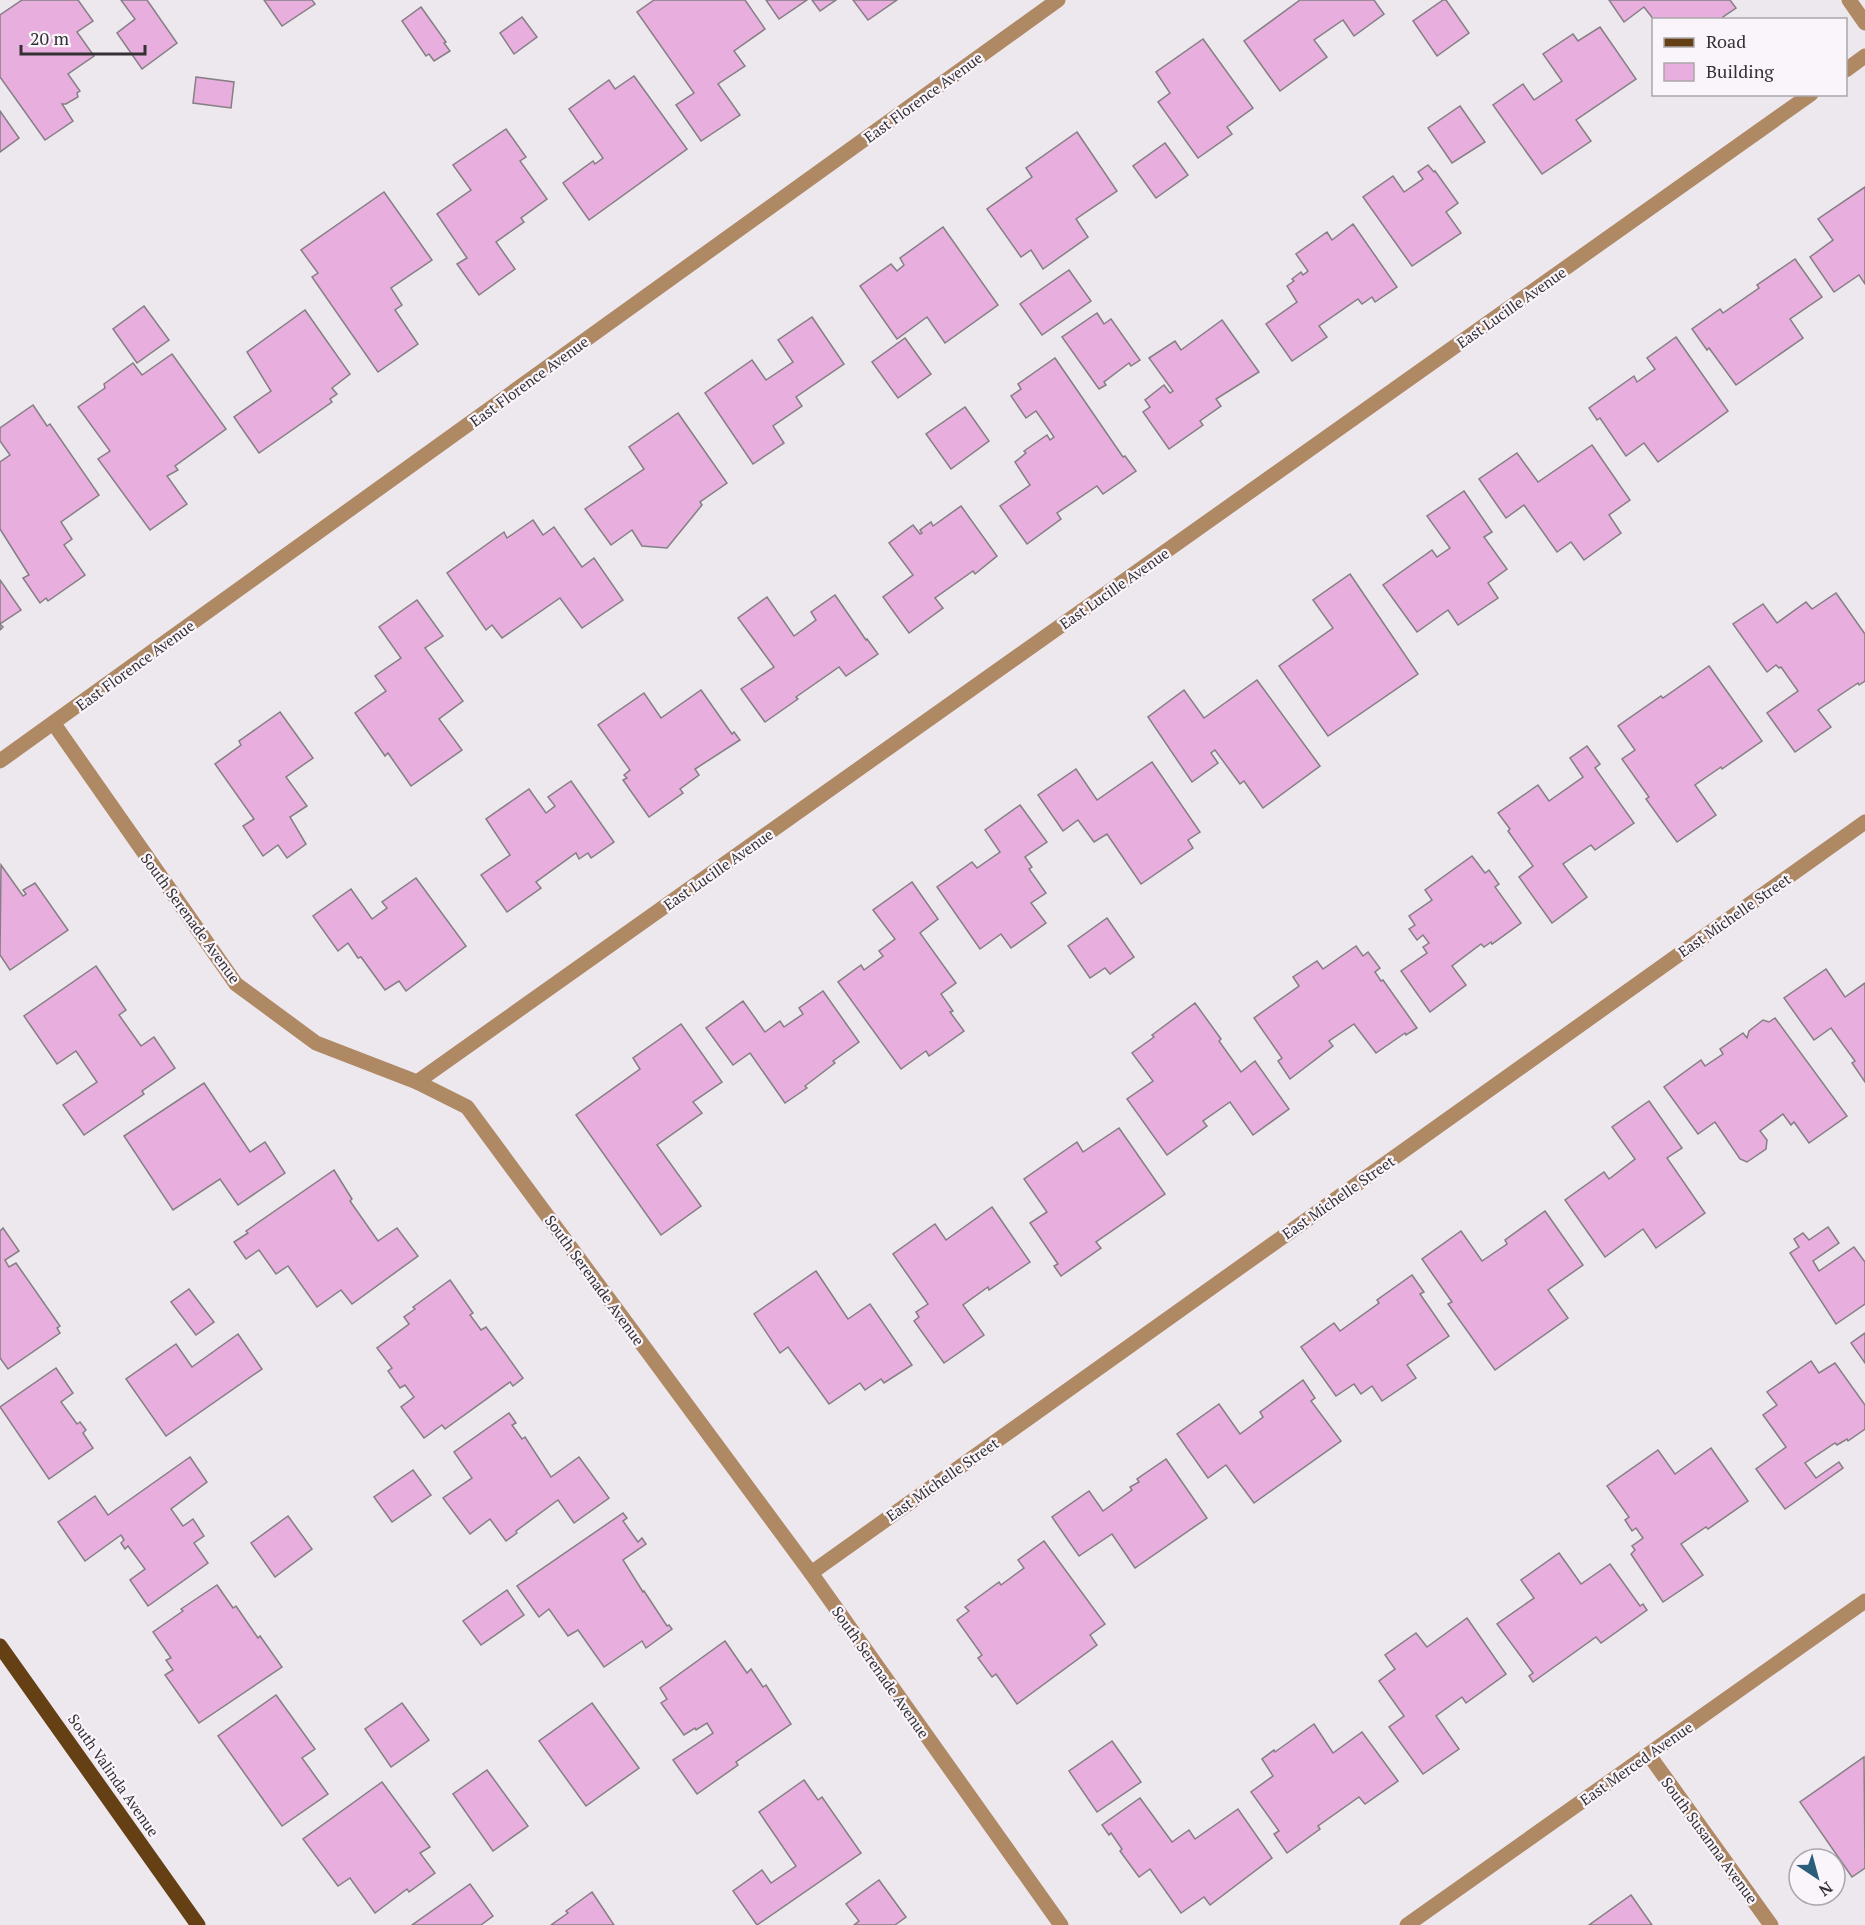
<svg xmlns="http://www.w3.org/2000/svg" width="1865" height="1925" viewBox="0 0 1865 1925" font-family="'PT Serif',serif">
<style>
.building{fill:#e7aede;stroke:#857f84;stroke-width:1.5}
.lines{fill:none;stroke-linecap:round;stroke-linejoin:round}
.minor{stroke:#ae8964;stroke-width:15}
.major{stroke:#654014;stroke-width:15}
.labels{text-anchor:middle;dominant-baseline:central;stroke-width:4.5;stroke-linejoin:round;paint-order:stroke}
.street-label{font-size:15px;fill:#333134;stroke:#faf4fb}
</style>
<rect width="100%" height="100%" fill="#ede7ee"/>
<g class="building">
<path d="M22 0H78L93 21 77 32 94 56 68 74 80 91 77 93 78 97 66 104H62L73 121 45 140 0 77V15Z"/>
<path d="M121 0H147L177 43 142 69 117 33 135 19Z"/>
<path d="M264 0H312L315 4 282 26Z"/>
<path d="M654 0H745L765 29 734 51 745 66 718 84 740 115 701 141 676 105 694 93 637 12Z"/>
<path d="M766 0H807L779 19Z"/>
<path d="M812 0H836L820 11Z"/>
<path d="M853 0H897L868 20Z"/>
<path d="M1374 0 1384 14 1354 36 1343 20 1314 40 1327 57 1280 91 1244 41 1300 0Z"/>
<path d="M1443 0H1446L1469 33 1437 56 1413 21Z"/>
<path d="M1609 0H1730L1736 8 1723 17 1725 20H1654L1644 7 1624 22Z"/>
<path d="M421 7 446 42 444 43 450 51 434 61 429 54 426 56 402 21Z"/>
<path d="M522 17 537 37 514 54 500 33Z"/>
<path d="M1600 27 1636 79 1576 120 1591 141 1542 174 1493 105 1523 84 1534 100 1562 81 1543 54 1573 34 1578 41Z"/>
<path d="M1203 39 1253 108 1227 127 1232 134 1198 158 1158 102 1170 93 1156 72Z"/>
<path d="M634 76 687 149 589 220 563 183 593 161 595 164 603 158 569 109 609 80 615 89Z"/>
<path d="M196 77 234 82 231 108 193 103Z"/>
<path d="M1460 106 1485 142 1452 163 1428 128Z"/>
<path d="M0 111 19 138 0 152Z"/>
<path d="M506 129 526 157 520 161 547 199 521 218 524 222 496 242 515 269 479 295 457 264 467 258 437 214 471 190 453 165Z"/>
<path d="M1077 132 1117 191 1076 219 1088 237 1043 269 1031 250 1021 257 987 209 1032 177 1026 168Z"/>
<path d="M1165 143 1188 175 1156 198 1133 166Z"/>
<path d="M1428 165 1434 172 1435 171 1458 203 1446 212 1461 233 1412 266 1363 197 1393 176 1404 192 1423 179 1418 172Z"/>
<path d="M1865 187V284L1859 275 1834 292 1810 257 1833 240 1818 219Z"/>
<path d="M384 192 432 260 391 288 402 305 395 310 418 344 378 372 312 277 318 273 301 250Z"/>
<path d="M1353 224 1397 287 1375 302 1372 297 1362 304 1358 299 1319 326 1327 337 1292 361 1266 324 1297 302 1287 286 1294 281 1292 279 1301 272 1303 275 1308 271 1296 254 1327 232 1332 240Z"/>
<path d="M943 227 998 305 945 343 927 317 897 339 860 286 891 264 897 271 904 265 900 258Z"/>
<path d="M1795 259 1822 297 1790 319 1803 338 1736 385 1709 348 1707 350 1692 329 1720 309 1723 313 1759 288 1757 285Z"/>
<path d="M1069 270 1091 301 1042 335 1020 304Z"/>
<path d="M144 306 169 340 137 363 113 329Z"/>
<path d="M305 310 350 374 332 388 337 394 330 399 332 402 259 453 234 417 271 391 247 352Z"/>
<path d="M1097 313 1104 324 1111 319 1140 360 1131 366 1129 363 1104 382 1106 385 1099 389 1062 337Z"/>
<path d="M812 317 844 364 796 397 802 406 773 426 784 443 753 464 705 393 752 360 766 380 793 362 778 340Z"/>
<path d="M1222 320 1259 372 1216 399 1221 406 1200 421 1203 425 1169 449 1143 412 1150 407 1145 400 1164 385 1170 393 1173 391 1149 358 1175 341 1181 350Z"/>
<path d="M1676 337 1728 411 1658 462 1644 443 1626 456 1600 418 1597 420 1589 408 1634 376 1637 382 1655 369 1647 358Z"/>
<path d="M905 338 931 374 898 398 872 362Z"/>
<path d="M172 354 226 429 175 466 178 470 167 476 187 504 150 530 98 459 110 451 78 407 105 388 104 384 133 363 142 375Z"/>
<path d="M1055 358 1123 457 1125 456 1136 471 1103 494 1097 486 1057 513 1061 519 1027 544 1000 506 1030 485 1015 462 1026 453 1024 451 1047 435 1050 440 1054 437 1036 411 1026 418 1011 396 1021 389 1018 384Z"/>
<path d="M33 405 47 426 50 424 99 495 61 522 72 539 64 545 85 575 48 601 46 598 40 603 23 578 29 575 0 529V462L10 455 0 441V428Z"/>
<path d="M965 407 989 441 951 469 926 434Z"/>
<path d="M678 413 727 483 700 502 702 505 667 548 642 546 632 530 611 545 585 509 644 469 629 447Z"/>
<path d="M1592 445 1630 500 1609 515 1621 533 1584 560 1571 542 1557 552 1524 505 1506 518 1479 479 1517 453 1538 482Z"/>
<path d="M1464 491 1492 532 1484 537 1507 569 1488 583 1498 598 1458 625 1448 610 1417 632 1383 585 1432 550 1437 557 1450 548 1427 516Z"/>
<path d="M961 506 997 556 975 574 973 571 935 598 943 608 909 633 883 597 913 575 889 543 913 525 920 534 922 533 920 530 931 522 933 526Z"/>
<path d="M533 520 543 535 554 527 582 567 594 558 623 600 582 628 560 598 502 638 492 625 486 630 447 573 504 532 507 538Z"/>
<path d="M1350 574 1418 674 1328 736 1279 666 1333 628 1313 600Z"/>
<path d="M0 580 21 610 0 624 3 627 0 630Z"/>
<path d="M1836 593 1865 634V681L1859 685 1858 683 1818 710 1831 727 1795 752 1767 713 1798 691 1781 667 1779 668 1776 665 1767 672 1733 624 1763 604 1777 623 1806 602 1812 609Z"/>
<path d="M835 595 866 640 867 639 878 654 846 676 839 667 796 697 798 699 765 722 741 689 774 667 738 618 767 597 794 636 816 620 811 612Z"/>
<path d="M417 600 443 636 425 648 463 701 439 719 462 750 411 786 388 753 385 756 355 713 386 691 375 676 401 658 379 627Z"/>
<path d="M1709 666 1762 741 1722 769 1721 767 1695 785 1716 815 1677 842 1646 799 1649 797 1622 759 1635 750 1618 726 1661 696 1663 698Z"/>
<path d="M1257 680 1320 766 1263 808 1244 781 1240 784 1215 750 1211 753 1218 763 1192 782 1148 717 1184 690 1204 718Z"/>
<path d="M701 690 732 734 734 732 740 740 695 769 699 775 680 789 683 793 649 817 623 780 627 778 624 775 630 770 598 725 644 693 661 718Z"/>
<path d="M280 712 313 758 286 777 307 806 290 817 306 844 287 858 278 845 263 856 243 826 254 819 215 764 241 745 239 741Z"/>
<path d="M1587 746 1600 764 1595 768 1634 823 1595 850 1591 845 1563 864 1587 897 1552 923 1519 877 1533 866 1508 831 1510 829 1498 813 1538 785 1549 801 1583 777 1570 758Z"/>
<path d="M1152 762 1200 832 1188 840 1193 848 1141 884 1107 834 1094 842 1078 820 1063 831 1038 795 1076 769 1097 800Z"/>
<path d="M571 781 614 842 591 858 588 853 579 859 576 853 536 882 541 888 507 912 481 875 510 855 486 819 529 789 546 813 555 806 548 797Z"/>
<path d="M1020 805 1047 842 1025 857 1032 867 1029 869 1046 893 1031 903 1046 923 1011 948 1001 934 980 949 937 887 972 862 977 868 1000 852 985 830Z"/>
<path d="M1472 856 1485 873 1489 870 1499 884 1495 887 1521 923 1492 944 1491 942 1484 947 1481 944 1452 966 1466 985 1430 1012 1401 971 1427 953 1423 947 1429 943 1423 935 1417 940 1409 929 1415 925 1409 916 1432 900 1425 890Z"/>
<path d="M1 865 23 896 26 894 23 890 35 883 68 930 10 970 0 955Z"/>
<path d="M416 878 466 946 406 991 399 981 385 990 361 957 358 958 348 943 338 951 313 916 351 889 372 919 387 908 382 902Z"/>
<path d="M912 882 938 919 920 933 956 983 941 994 953 1011 950 1012 964 1031 929 1056 926 1051 901 1069 838 982 861 965 864 970 883 956 879 951 895 939 873 910Z"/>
<path d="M1107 918 1134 957 1110 974 1105 968 1090 978 1068 946Z"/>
<path d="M1356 946 1363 956 1368 952 1380 968 1375 972 1381 981 1383 980 1417 1028 1406 1035 1405 1033 1376 1053 1354 1024 1329 1041 1333 1046 1290 1079 1278 1061 1282 1058 1254 1018 1299 986 1293 977 1317 961 1323 969Z"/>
<path d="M96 966 126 1010 119 1015 141 1046 154 1037 175 1068 142 1091 144 1094 84 1135 63 1105 97 1082 76 1051 57 1064 24 1016Z"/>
<path d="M1826 969 1845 997 1865 983V1082L1852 1063 1855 1061 1831 1028 1814 1040 1784 998Z"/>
<path d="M823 991 859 1042 833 1061 835 1063 805 1086 807 1088 785 1103 750 1053 733 1065 706 1028 743 1001 765 1032 780 1021 784 1027 803 1014 799 1008Z"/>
<path d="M1195 1003 1221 1039 1219 1041 1241 1072 1255 1061 1289 1109 1253 1135 1230 1102 1203 1121 1207 1126 1167 1155 1127 1099 1153 1081 1132 1053 1154 1037 1152 1035Z"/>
<path d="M1775 1018 1847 1116 1809 1143 1794 1122 1791 1125 1783 1114 1760 1131 1767 1140 1766 1149 1747 1162 1740 1159 1715 1122 1698 1134 1664 1087 1701 1060 1705 1066 1723 1054 1720 1049 1743 1033 1747 1038 1749 1031 1763 1020 1769 1022Z"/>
<path d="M681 1024 722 1082 693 1102 702 1113 657 1145 701 1206 661 1235 576 1115 640 1069 633 1058Z"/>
<path d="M204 1083 250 1152 265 1142 285 1173 238 1205 220 1179 173 1210 124 1136Z"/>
<path d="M1649 1101 1682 1148 1667 1158 1705 1213 1656 1248 1643 1229 1605 1257 1565 1200 1604 1172 1609 1179 1635 1159 1612 1127Z"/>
<path d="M1119 1128 1165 1194 1096 1242 1101 1248 1061 1276 1054 1266 1058 1264 1030 1223 1047 1212 1024 1179 1077 1142 1083 1152Z"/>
<path d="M334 1170 352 1199 350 1201 378 1241 397 1228 418 1256 352 1304 341 1290 317 1307 288 1266 276 1274 259 1250 246 1259 234 1242 248 1233 246 1231Z"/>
<path d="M992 1207 1030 1262 989 1290 988 1287 963 1305 984 1335 944 1363 914 1321 919 1317 916 1312 928 1304 893 1254 935 1224 946 1240Z"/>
<path d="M1545 1211 1583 1265 1548 1290 1568 1318 1495 1370 1448 1304 1452 1302 1422 1259 1461 1231 1482 1261 1507 1244 1505 1240Z"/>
<path d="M1828 1227 1839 1243 1813 1261 1819 1271 1854 1247 1865 1262V1304L1836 1324 1790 1253 1799 1247 1794 1239 1803 1233 1809 1240Z"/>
<path d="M3 1228 19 1251 5 1260 9 1267 16 1263 60 1326 57 1328 60 1333 8 1369 0 1358V1231Z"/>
<path d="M816 1271 848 1319 870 1304 912 1365 884 1383 881 1379 865 1390 860 1383 829 1404 788 1347 780 1353 754 1314Z"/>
<path d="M1412 1275 1424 1292 1420 1294 1449 1336 1407 1365 1416 1378 1382 1401 1372 1386 1361 1394 1354 1384 1336 1396 1301 1347 1334 1323 1340 1331 1379 1303 1377 1300Z"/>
<path d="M450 1280 473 1313 470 1315 481 1330 486 1327 523 1378 513 1386 510 1382 445 1429 442 1425 424 1438 401 1407 414 1397 405 1385 400 1388 388 1371 392 1368 377 1348 409 1324 404 1317 415 1309 413 1307Z"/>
<path d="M189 1289 214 1322 196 1335 171 1302Z"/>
<path d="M1865 1333V1363L1851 1343Z"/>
<path d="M238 1334 262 1369 166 1436 126 1379 176 1344 192 1367Z"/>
<path d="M1811 1361 1819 1373 1835 1363 1865 1405V1429L1848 1441 1847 1439 1837 1445 1835 1443 1805 1463 1816 1478 1839 1462 1843 1468 1785 1509 1756 1469 1786 1447 1763 1415 1777 1405 1767 1392Z"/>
<path d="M56 1368 73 1393 61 1402 77 1424 80 1422 86 1430 83 1433 93 1448 49 1479 0 1407Z"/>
<path d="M1303 1380 1315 1398 1311 1401 1341 1441 1254 1503 1226 1465 1208 1478 1177 1434 1219 1404 1240 1434 1263 1417 1260 1412Z"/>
<path d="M509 1413 516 1423 512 1425 522 1439 525 1437 551 1477 579 1457 609 1498 574 1523 558 1500 516 1531 517 1533 506 1541 490 1519 470 1534 443 1498 472 1478 454 1452Z"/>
<path d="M1711 1448 1748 1501 1708 1529 1706 1527 1681 1544 1703 1575 1663 1602 1631 1554 1635 1550 1632 1546 1643 1538 1636 1528 1632 1531 1625 1520 1629 1517 1607 1486 1658 1450 1675 1474Z"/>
<path d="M190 1457 207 1482 171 1509 183 1526 193 1519 204 1536 194 1543 208 1563 148 1606 130 1580 145 1569 128 1546 125 1549 121 1543 124 1540 121 1535 85 1561 58 1522 95 1496 108 1515Z"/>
<path d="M1166 1459 1207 1518 1135 1568 1112 1534 1079 1556 1052 1517 1089 1491 1103 1511 1132 1490 1130 1487 1139 1482 1137 1479Z"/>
<path d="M413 1470 431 1495 392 1522 374 1497Z"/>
<path d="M623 1513 627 1518 623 1521 638 1542 642 1538 646 1544 623 1560 643 1592 644 1591 667 1626 669 1625 672 1629 646 1648 642 1641 604 1667 578 1630 568 1636 549 1609 539 1617 517 1586Z"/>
<path d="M288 1516 312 1549 275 1577 251 1543Z"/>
<path d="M1044 1541 1105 1624 1090 1635 1097 1645 1017 1704 996 1674 992 1677 978 1658 982 1655 957 1620 969 1611 965 1607 999 1582 1001 1585 1024 1568 1018 1560Z"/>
<path d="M1559 1553 1581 1584 1610 1564 1640 1606 1643 1604 1647 1610 1601 1643 1596 1637 1533 1682 1529 1676 1533 1673 1497 1624 1534 1598 1521 1580Z"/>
<path d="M217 1585 233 1608 236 1606 258 1638 260 1636 282 1667 199 1723 165 1675 173 1670 166 1660 171 1658 153 1632 183 1611 181 1609Z"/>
<path d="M507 1590 524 1615 481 1645 463 1621Z"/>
<path d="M1467 1618 1506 1674 1466 1703 1462 1697 1436 1716 1459 1749 1423 1774 1389 1727 1404 1716 1379 1681 1395 1669 1385 1655 1416 1633 1427 1647Z"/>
<path d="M725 1641 747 1673 751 1669 763 1687 766 1685 791 1724 736 1762 738 1765 697 1794 673 1760 713 1733 707 1723 696 1730 695 1728 684 1735 661 1703 667 1699 660 1688Z"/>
<path d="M276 1695 315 1749 302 1758 328 1794 282 1826 218 1736Z"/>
<path d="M402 1703 429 1740 391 1767 365 1729Z"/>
<path d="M592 1703 639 1768 586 1806 539 1741Z"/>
<path d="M1314 1724 1333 1753 1362 1732 1398 1781 1365 1804 1359 1797 1318 1826 1320 1829 1287 1853 1274 1834 1279 1831 1251 1792 1273 1776 1262 1759 1274 1750 1275 1752Z"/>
<path d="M1112 1741 1141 1782 1097 1812 1069 1771Z"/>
<path d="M1864 1757 1865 1868 1852 1877 1800 1802Z"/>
<path d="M487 1770 528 1826 493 1851 453 1794Z"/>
<path d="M804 1780 818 1800 822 1797 861 1853 757 1925 733 1891 762 1870 771 1883 796 1866 759 1812Z"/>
<path d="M382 1782 430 1847 420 1853 435 1873 409 1892 407 1889 375 1913 350 1878 338 1886 303 1839Z"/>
<path d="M1140 1798 1172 1842 1189 1830 1195 1839 1238 1809 1272 1858 1210 1905 1204 1897 1181 1913 1150 1869 1139 1877 1120 1851 1122 1849 1111 1833 1109 1835 1102 1825Z"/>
<path d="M879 1880 906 1917 895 1925H854L859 1921 846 1904Z"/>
<path d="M470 1884 493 1916 481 1925H412Z"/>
<path d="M592 1892 614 1925H551L568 1913 566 1911Z"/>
<path d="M1631 1895 1652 1925H1589Z"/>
</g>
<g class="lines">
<g class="minor">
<path d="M1849 0 1865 23"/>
<path d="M1846 70 1865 56"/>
<path d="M54 724 236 984 316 1043 417 1082 467 1107 811 1573 1061 1925"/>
<path d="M0 761 1058 0"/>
<path d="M417 1082 1811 94"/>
<path d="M811 1573 1865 822"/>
<path d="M1649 1755 1771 1925"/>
<path d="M1407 1925 1865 1601"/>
</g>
<path class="major" d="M0 1646 198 1925"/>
</g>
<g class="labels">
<g class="street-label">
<text transform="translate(923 97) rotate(-36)">East Florence Avenue</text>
<text transform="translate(1511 307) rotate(-35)">East Lucille Avenue</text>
<text transform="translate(529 381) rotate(-36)">East Florence Avenue</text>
<text transform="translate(1114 588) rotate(-35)">East Lucille Avenue</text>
<text transform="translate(135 665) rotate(-36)">East Florence Avenue</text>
<text transform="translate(718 869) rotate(-35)">East Lucille Avenue</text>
<text transform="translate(1734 915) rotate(-35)">East Michelle Street</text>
<text transform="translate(191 918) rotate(54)">South Serenade Avenue</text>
<text transform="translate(1338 1197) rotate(-35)">East Michelle Street</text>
<text transform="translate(595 1280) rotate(54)">South Serenade Avenue</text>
<text transform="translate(942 1479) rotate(-35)">East Michelle Street</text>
<text transform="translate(881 1672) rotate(55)">South Serenade Avenue</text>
<text transform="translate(1636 1763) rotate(-35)">East Merced Avenue</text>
<text transform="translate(114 1775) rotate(55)">South Valinda Avenue</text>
<text transform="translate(1710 1840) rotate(54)">South Susanna Avenue</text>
</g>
</g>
<rect x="1652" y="18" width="195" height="78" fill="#faf4fb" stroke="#aaa6ab" stroke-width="1.5"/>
<rect x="1664" y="38" width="30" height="9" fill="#654014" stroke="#aaa6ab" stroke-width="1.5"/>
<text x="1706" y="48" font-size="18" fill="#333134">Road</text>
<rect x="1664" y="63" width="30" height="18" fill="#e7aede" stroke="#aaa6ab" stroke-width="1.5"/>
<text x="1706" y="78" font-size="18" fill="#333134">Building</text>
<g transform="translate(1817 1877) rotate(144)"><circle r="28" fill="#faf4fb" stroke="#aaa6ab" stroke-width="1.5"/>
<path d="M0-4.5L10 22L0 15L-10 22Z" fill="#2b5e7b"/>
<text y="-9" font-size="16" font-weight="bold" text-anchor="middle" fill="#333134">N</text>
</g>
<path d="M21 45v9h124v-9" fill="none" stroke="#333134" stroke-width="3"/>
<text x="30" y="45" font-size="18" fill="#333134" stroke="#faf4fb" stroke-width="4.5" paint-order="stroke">20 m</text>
</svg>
